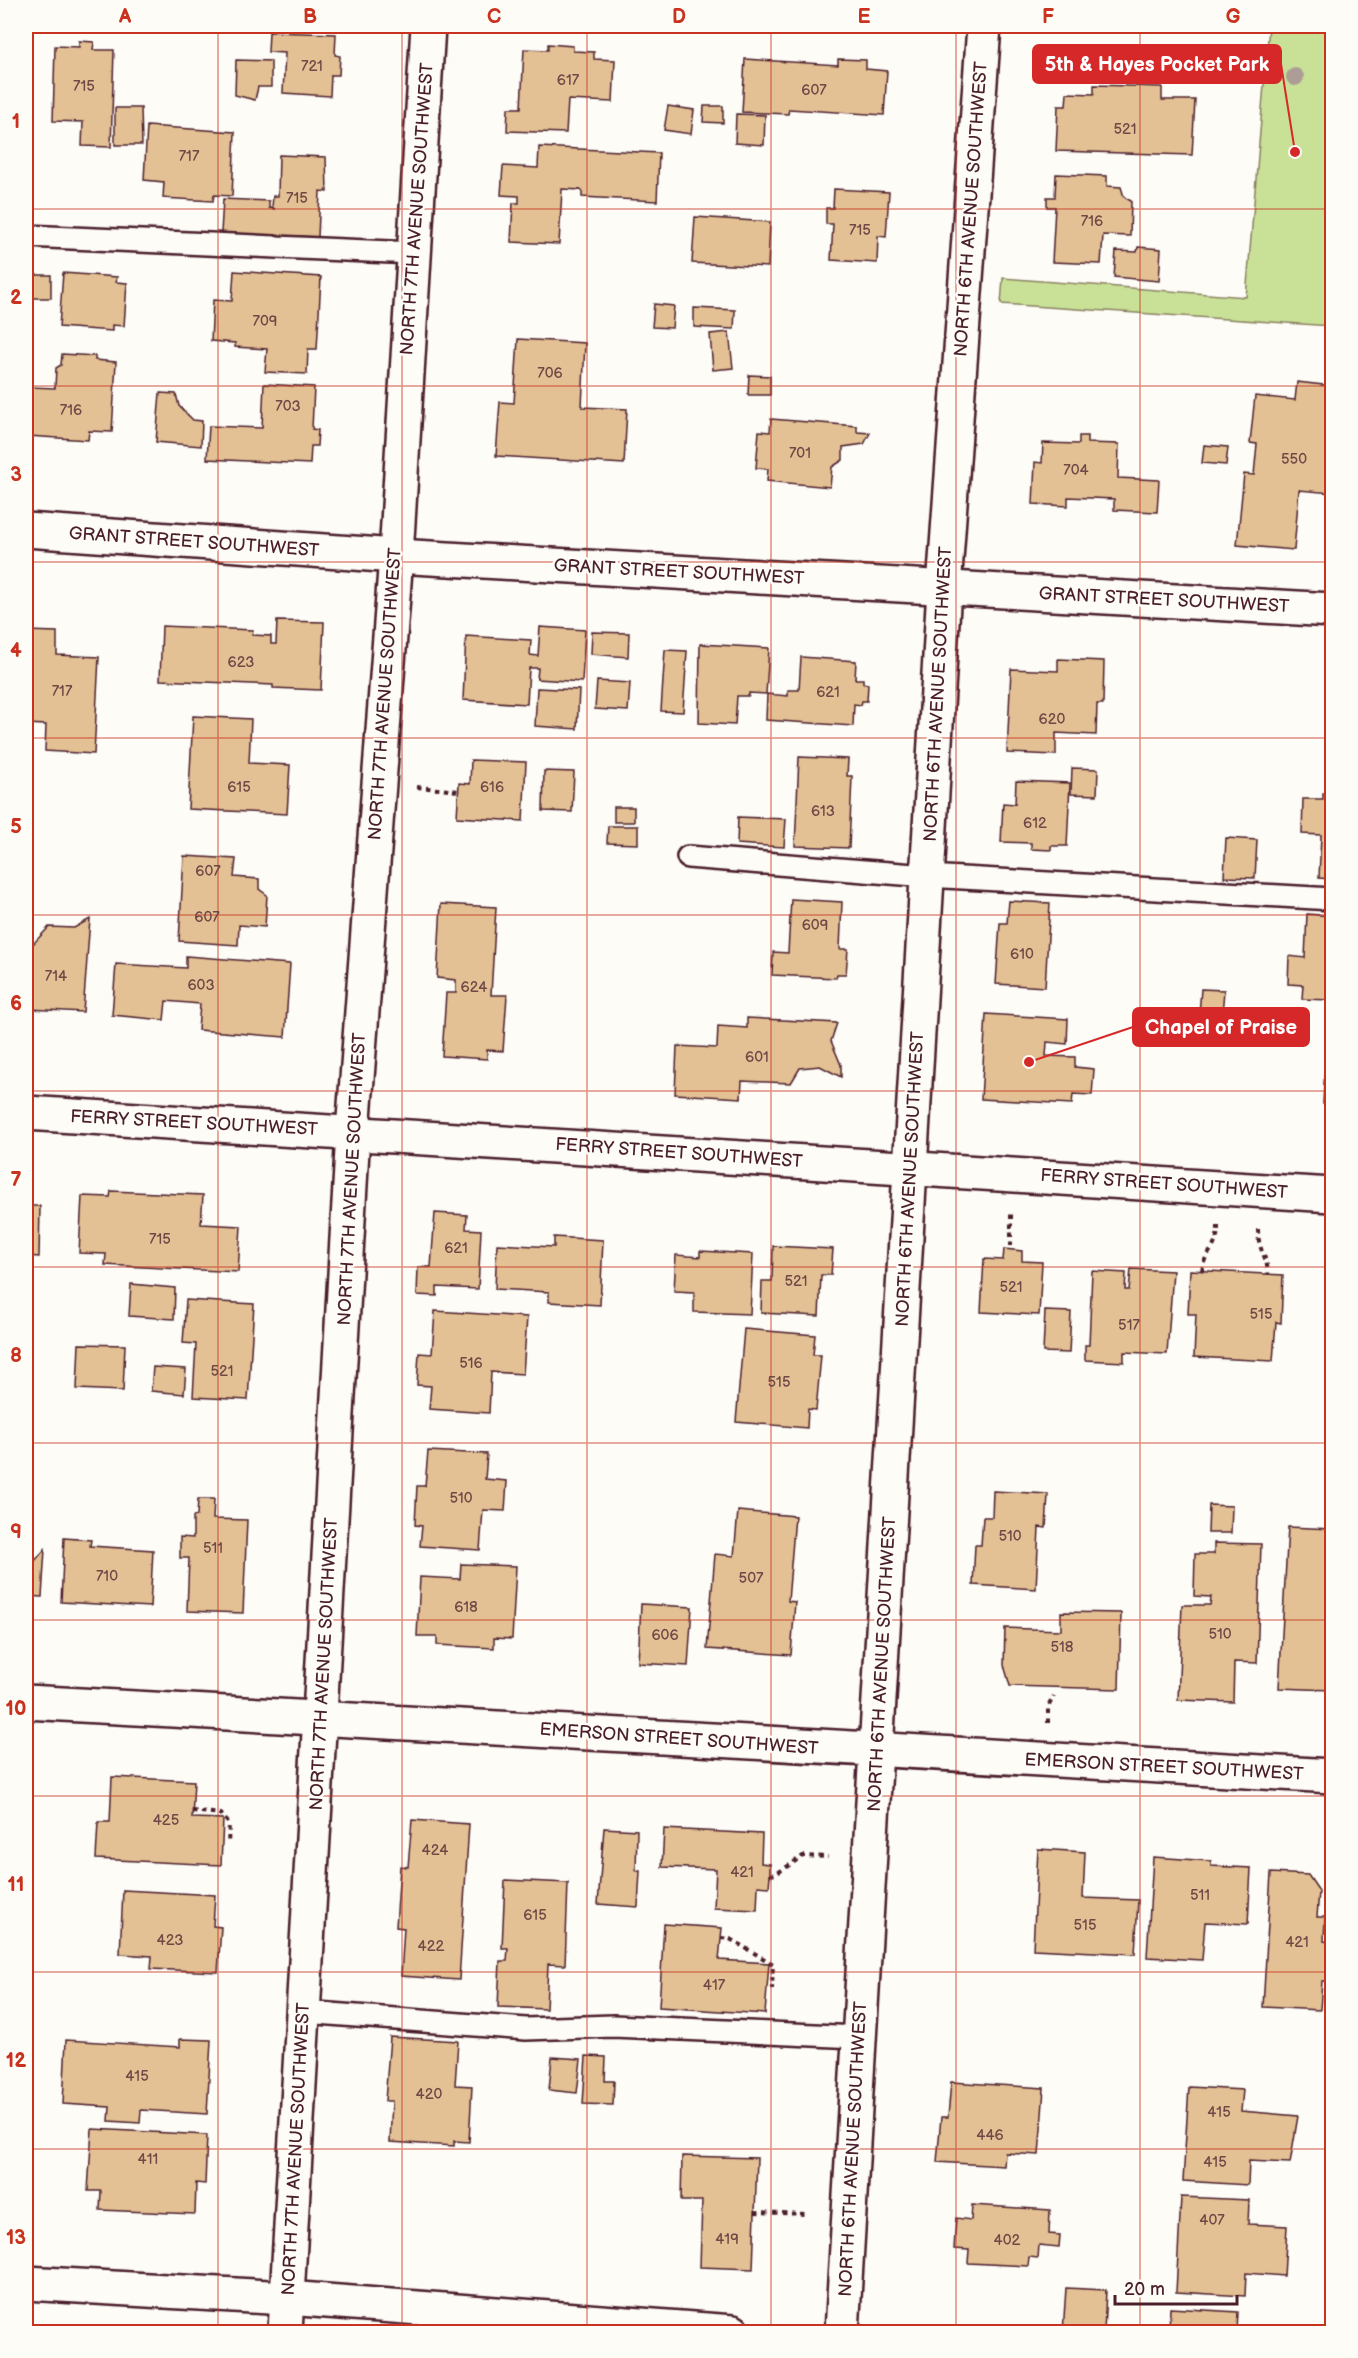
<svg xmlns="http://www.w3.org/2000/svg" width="1358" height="2358" viewBox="0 0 1358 2358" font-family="'Balsamiq Sans',sans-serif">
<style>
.green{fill:#c9e197;stroke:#8a8061;stroke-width:1.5}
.building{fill:#e3c195;stroke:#4a1f2b;stroke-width:1.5}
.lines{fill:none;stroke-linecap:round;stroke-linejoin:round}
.service-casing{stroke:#4a1f2b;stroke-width:26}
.minor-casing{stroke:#4a1f2b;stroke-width:38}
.tertiary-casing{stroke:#4a1f2b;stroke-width:38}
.path{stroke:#4a1f2b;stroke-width:4;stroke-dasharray:4.5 4.5;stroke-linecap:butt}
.service{stroke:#fdfcf7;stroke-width:21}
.minor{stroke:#fdfcf7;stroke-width:33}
.tertiary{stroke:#fdfcf7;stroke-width:33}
.tree{fill:#ac9d96}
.grid{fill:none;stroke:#c8321e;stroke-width:1.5;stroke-opacity:0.55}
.labels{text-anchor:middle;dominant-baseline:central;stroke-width:5;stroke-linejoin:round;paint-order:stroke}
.number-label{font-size:15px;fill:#704846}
.street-label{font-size:18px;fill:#4a1f2b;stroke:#fdfcf7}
.leader{fill:none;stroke:#d62828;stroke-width:2}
.callout-dot{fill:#d62828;stroke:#fdfcf7;stroke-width:2}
.callout{fill:#d62828;stroke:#d62828;stroke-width:2}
.callout-label{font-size:20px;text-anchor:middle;font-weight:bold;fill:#fff}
.neatline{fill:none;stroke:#c8321e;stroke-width:2}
.grid-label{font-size:20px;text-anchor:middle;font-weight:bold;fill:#c8321e}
</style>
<rect width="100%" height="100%" fill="#fdfcf7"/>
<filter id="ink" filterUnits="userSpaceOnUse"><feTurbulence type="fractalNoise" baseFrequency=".0167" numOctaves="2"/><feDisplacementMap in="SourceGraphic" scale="12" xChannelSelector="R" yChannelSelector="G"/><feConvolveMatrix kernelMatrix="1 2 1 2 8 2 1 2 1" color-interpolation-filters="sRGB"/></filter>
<g filter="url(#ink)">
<path class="green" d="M1269 26H1332V326L1001 304 1003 278 1246 297Z"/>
<g class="building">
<path d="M269 32 336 34 335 55 340 56 339 75H331L330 96 283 93 285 53 268 52Z"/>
<path d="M79 41 94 42 93 50H114L111 147 82 146 83 122 53 121 55 46 79 47Z"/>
<path d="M548 44 573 46V51L594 52V59L615 60 613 102 568 100 566 133 507 131 508 108H521L524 49 548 50Z"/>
<path d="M745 59 838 65V59L866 60V69L887 71 884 115 789 109 788 114 742 112Z"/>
<path d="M236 60 271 61V87H258L255 100 235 95Z"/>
<path d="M1094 85 1162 87V100H1195L1192 155 1056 151 1058 106H1066L1067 93 1094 94Z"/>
<path d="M668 106 694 110 691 134 664 130Z"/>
<path d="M704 106H723V123L703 122Z"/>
<path d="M115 108H141L142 145H115Z"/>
<path d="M736 114 765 115 764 145 735 143Z"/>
<path d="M147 126 235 132 232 196 214 195 213 201 163 198 164 182 144 180Z"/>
<path d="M539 147 659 153 657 201 582 197V190L562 189 559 244 511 242 513 203H519V196L501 195 503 166 538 168Z"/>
<path d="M279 155 326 157 327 192 320 191 318 237 221 233 223 199 269 201V208L275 209 272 207 273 196H278Z"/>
<path d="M1056 174 1107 176V186L1121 187 1124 197 1131 201 1130 236 1103 235 1101 264 1052 262 1055 207H1047V197H1055Z"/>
<path d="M834 189 889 192 886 237 878 236 877 263 831 260 833 224H826V208H833Z"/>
<path d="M695 217 770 222 768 267 692 263Z"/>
<path d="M1138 247 1161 249 1159 281 1114 277 1116 251 1137 252Z"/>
<path d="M234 271 321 277 317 349H308L307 374 265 372 267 349 235 347V343L211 341 213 300 232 301Z"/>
<path d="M63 273 117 277 116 282 127 283 124 326 112 325V331L59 327Z"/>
<rect x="26" y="275" width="25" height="23"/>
<path d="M654 304 674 306 672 328 652 327Z"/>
<path d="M694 308 735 310 734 329 694 327Z"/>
<path d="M729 332 733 368 713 370 710 334Z"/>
<path d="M518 339 585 343 582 407 627 409 624 464 496 456 500 402 514 403Z"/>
<path d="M62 354 95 356V360L116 362 112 432 89 431 88 440 28 436 30 387 55 388 56 368 61 365Z"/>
<path d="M749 375 770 376V395H748Z"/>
<path d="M1297 382 1332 386V493L1299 490 1294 550 1237 545 1244 474 1254 475 1257 444 1250 443 1255 396 1295 400Z"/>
<path d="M264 384 314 387 312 429 318 430 317 446H311L310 464 207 459 209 426 262 428Z"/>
<path d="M160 393 176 394 179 406 193 420 202 421 201 446 156 442Z"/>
<path d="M771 419 857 426V432L870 433 864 444 843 447V460L832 467 830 487 767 481 768 469 756 468 759 431 770 432Z"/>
<path d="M1079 436H1087V443L1119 444 1118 478 1159 480 1157 512 1114 510V499L1068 497V506L1033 504 1035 462 1042 463 1043 443 1079 444Z"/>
<path d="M1204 445 1228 447 1226 465 1202 463Z"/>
<path d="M277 621 324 622 321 690 273 688V685L160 680 162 626 253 630 252 635 271 636V644H276Z"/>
<path d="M540 627 585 630 582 682 537 679 538 668H529L527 704 463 700 466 636 531 640 530 655 538 656Z"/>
<path d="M26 631 57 632V655L99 657 94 754 45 751 46 725 26 724Z"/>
<path d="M592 632 629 633 628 657 591 654Z"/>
<path d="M700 644 769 648 766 694 749 693V696H737L735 725 699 723Z"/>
<path d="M665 650 687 651 683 712 661 711Z"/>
<path d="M801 657 856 661 855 679H863V683L868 684 867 701H862L861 705 854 704 853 726 766 720 767 694 788 696V690H799Z"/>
<path d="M1058 659 1104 661 1103 704H1097L1096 735 1056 733V755L1007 753 1011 669 1058 671Z"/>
<path d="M597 681 630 683 628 711 595 709Z"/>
<path d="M537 688 579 690 577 729 535 726Z"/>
<path d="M193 716 251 719 249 763 290 765 287 814 188 809Z"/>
<path d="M799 757 848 759 847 776H852L849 848 795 846Z"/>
<path d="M471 760 526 762 523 821 457 817 459 783 470 784Z"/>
<path d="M1072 768 1098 769 1097 795 1071 794Z"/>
<path d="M544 771 574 772 572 812 543 811Z"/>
<path d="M1016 781 1070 783 1067 846H1051V850L1031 849V843L1001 842 1003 803 1015 804Z"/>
<path d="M1323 793H1332V879L1319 878 1321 835 1302 834 1303 799H1323Z"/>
<rect x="614" y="807" width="20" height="15"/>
<path d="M738 817 786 819 784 847 737 844Z"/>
<path d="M608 826H638V844L607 843Z"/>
<path d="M1226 838 1257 840 1255 878 1224 877Z"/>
<path d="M184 856 236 859 234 877 259 879V889L267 895 265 927 239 925 238 945 179 941Z"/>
<path d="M791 899 842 902 840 949H848L846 974H837L836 978 772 975 773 952 788 953Z"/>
<path d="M1009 901 1050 903 1045 987 996 984 1000 923H1007Z"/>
<path d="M441 904 496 907 491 995H507L503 1051 487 1050V1059L442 1056 446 993H456V980L437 978Z"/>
<path d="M1307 914 1332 916V1000L1302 999 1303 985 1288 984 1289 956 1305 958Z"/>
<path d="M90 919 83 1012 30 1009V1015H26V937L33 944 49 927 74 928Z"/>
<path d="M186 956 290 964 285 1037 198 1030 200 1004 166 1001 164 1020 112 1015 116 964 186 968Z"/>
<path d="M1201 989 1224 990 1222 1015 1199 1014Z"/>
<path d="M986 1014 1068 1019 1067 1044 1047 1042 1046 1056 1075 1057V1067L1094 1069 1092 1095 1073 1094 1072 1104 981 1099Z"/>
<path d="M747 1018 837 1023 831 1041 841 1065V1077L820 1066 800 1068 791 1083 742 1081 741 1098 675 1094 677 1046 717 1048 718 1026 747 1028Z"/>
<path d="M1325 1063H1332V1104H1323Z"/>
<path d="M111 1191 203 1195 201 1224 241 1226 238 1272 105 1265 106 1254 79 1253 82 1196 110 1197Z"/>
<path d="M26 1206H40L39 1257 26 1256Z"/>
<path d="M435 1213 467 1215 466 1229 481 1230 478 1289 437 1287V1296L417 1295 418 1267H431Z"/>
<path d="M554 1237 603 1240 600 1305 549 1302V1292L495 1289 497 1244 554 1247Z"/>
<path d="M773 1246 833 1249 831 1275H821L819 1316 761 1313 762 1281H772Z"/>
<path d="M1004 1249 1022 1251V1261L1042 1262 1039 1315 981 1312 984 1259 1003 1260Z"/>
<path d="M700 1251 753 1254 750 1314 694 1312V1292L674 1291 676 1255 700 1257Z"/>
<path d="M1131 1269 1173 1271 1167 1354 1124 1352V1362L1085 1360V1345H1089L1092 1271 1126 1273 1125 1290H1129Z"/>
<path d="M1190 1270 1283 1275 1281 1323 1276 1322 1273 1361 1194 1357 1196 1314H1188Z"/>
<path d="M131 1284 175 1288 174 1319 129 1316Z"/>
<path d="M186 1300 254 1304 248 1400 193 1397 196 1344 183 1343Z"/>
<path d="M435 1311 527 1317 523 1374 491 1372 489 1413 429 1409 431 1386 417 1385 419 1353 432 1354Z"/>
<path d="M1045 1311 1071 1312 1069 1353 1043 1352Z"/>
<path d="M744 1329 815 1335 813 1355H821L816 1410 808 1409 807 1428 736 1422Z"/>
<path d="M79 1344 125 1345 123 1391 77 1389Z"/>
<path d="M153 1367 186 1369 184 1394 151 1391Z"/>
<path d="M428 1451 487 1454 485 1479 507 1481 505 1511 483 1510 480 1550 420 1546 422 1526 415 1525 417 1486H425Z"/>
<path d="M993 1491 1048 1494 1046 1528 1039 1527 1036 1589 973 1585 975 1545H981L983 1517H992Z"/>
<path d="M198 1499H214L213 1519 247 1520 243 1613 187 1611 189 1558H180V1537L193 1538V1517L197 1516Z"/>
<path d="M1209 1505 1232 1506 1231 1533H1208Z"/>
<path d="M738 1511 795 1516 788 1601 795 1602 791 1655 707 1649 715 1554 734 1556Z"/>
<path d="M1288 1527 1332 1529V1690L1279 1688Z"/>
<path d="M64 1538 91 1540 90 1546 153 1550 150 1607 61 1602Z"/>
<path d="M1214 1543 1261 1544 1257 1663 1234 1662 1233 1702 1178 1700 1182 1605H1210L1211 1597 1194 1596 1195 1554H1214Z"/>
<path d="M45 1549 42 1597 26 1596V1562H34Z"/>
<path d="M461 1564 516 1566 512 1639 494 1638V1648L437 1645V1636H417L420 1577 460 1579Z"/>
<path d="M641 1604 692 1607 688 1666 638 1663Z"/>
<path d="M1061 1612 1121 1613 1119 1689 1010 1686 1004 1665 1005 1628 1061 1630Z"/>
<path d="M112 1777 194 1781 192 1818 223 1819 221 1865 96 1859 98 1822H110Z"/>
<path d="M412 1820 469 1824 459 1980 401 1976 404 1928 396 1927 400 1866 408 1867Z"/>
<path d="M604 1828 637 1830 636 1871H640L638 1907 598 1904Z"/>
<path d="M664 1829 762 1834 761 1863 770 1864V1875L769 1887 758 1886 757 1910 714 1908 716 1869 662 1867Z"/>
<path d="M1038 1849 1085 1852 1083 1898 1138 1900 1135 1954 1033 1949Z"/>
<path d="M1153 1857 1211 1861V1866L1251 1868 1248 1924 1205 1922 1202 1960 1147 1957Z"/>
<path d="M1271 1873 1308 1875 1319 1891 1317 1917H1325L1324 1941 1330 1942 1328 1981H1322L1320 2010 1263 2007Z"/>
<path d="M505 1880 568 1883 565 1965 548 1964 546 2009 498 2007 500 1961H507L508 1948H502Z"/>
<path d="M123 1890 215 1895 213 1926 221 1927 218 1972 151 1969 152 1956 120 1954Z"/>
<path d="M664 1924 722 1928 719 1960 769 1963 765 2014 659 2007Z"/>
<path d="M390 2037 458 2041 455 2085 472 2086 469 2142 454 2141V2146L390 2142 392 2101H385Z"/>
<path d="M180 2039 211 2040 207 2114 141 2110 140 2123 109 2121 110 2107 63 2104 66 2040 180 2047Z"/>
<path d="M586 2056 606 2057 605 2081H614L613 2105 583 2104Z"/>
<path d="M552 2057 581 2059 577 2093 549 2090Z"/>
<path d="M951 2082 1044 2088 1039 2155 1005 2153 1004 2166 937 2162 941 2117H948Z"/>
<path d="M1189 2087 1243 2090 1241 2111 1298 2116 1290 2163 1249 2161 1248 2185 1183 2181Z"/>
<path d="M92 2129 207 2135 205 2184 196 2183 195 2214 100 2210 101 2191H88Z"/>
<path d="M682 2156 757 2158 753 2269 700 2267 702 2201H681Z"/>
<path d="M1181 2197 1249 2200 1248 2224 1287 2226 1284 2276 1246 2273 1245 2296 1176 2292Z"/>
<path d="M972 2205 1050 2210 1049 2234 1060 2235 1059 2247 1039 2245 1038 2258 1029 2257 1028 2266 968 2263 969 2250 954 2249 956 2218 971 2220Z"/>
<path d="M1066 2288 1106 2290 1104 2332H1063Z"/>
<path d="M1170 2308 1238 2312 1237 2332H1169Z"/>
</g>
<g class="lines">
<g class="service-casing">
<g id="service">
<path d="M26 236 414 253"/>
<path d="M688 857 927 876 1332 899"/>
<path d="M304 2012 526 2029 613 2026 858 2037"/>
</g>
</g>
<g class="minor-casing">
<g id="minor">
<path d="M26 530 396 556 1332 610"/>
<path d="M26 1113 1332 1195"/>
<path d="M26 1702C461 1723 897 1752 1332 1776"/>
<path d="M26 2283 287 2298 733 2332"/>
<path d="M842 2332 944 588 984 26"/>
</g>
</g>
<g class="tertiary-casing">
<path id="tertiary" d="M285 2332 353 1132 396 556 428 26"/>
</g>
<g class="path">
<path d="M417 787 459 791"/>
<path d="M1258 1229C1258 1252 1267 1254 1268 1274"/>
<path d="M1011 1246V1213"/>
<path d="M1202 1271C1204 1251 1218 1251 1218 1226"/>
<path d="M1048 1723V1707L1054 1696"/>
<path d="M192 1811 221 1814 229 1824 228 1845"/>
<path d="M770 1875 776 1874 803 1856 828 1857"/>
<path d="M721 1938 730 1939 773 1964 772 1989"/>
<path d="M755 2212 807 2214"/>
</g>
<use href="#service" class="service"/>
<use href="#minor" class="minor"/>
<use href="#tertiary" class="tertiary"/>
</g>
<circle class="tree" cx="1295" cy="77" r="9"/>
</g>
<path class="grid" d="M218 26V2332M402 26V2332M587 26V2332M771 26V2332M956 26V2332M1140 26V2332M26 209H1332M26 386H1332M26 562H1332M26 738H1332M26 915H1332M26 1091H1332M26 1267H1332M26 1443H1332M26 1620H1332M26 1796H1332M26 1972H1332M26 2149H1332"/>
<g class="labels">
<g class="number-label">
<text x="312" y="66">721</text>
<text x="568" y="80">617</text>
<text x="84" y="86">715</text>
<text x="814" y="90">607</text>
<text x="1125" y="129">521</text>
<text x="189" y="156">717</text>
<text x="297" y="198">715</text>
<text x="1092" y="221">716</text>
<text x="860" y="230">715</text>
<text x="265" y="321">709</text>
<text x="550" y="373">706</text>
<text x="288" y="406">703</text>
<text x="71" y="410">716</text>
<text x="800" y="453">701</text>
<text x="1294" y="459">550</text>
<text x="1076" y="470">704</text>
<text x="241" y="662">623</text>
<text x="62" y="691">717</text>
<text x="828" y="692">621</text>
<text x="1052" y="719">620</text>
<text x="239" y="787">615</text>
<text x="492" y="787">616</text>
<text x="823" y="811">613</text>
<text x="1035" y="823">612</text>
<text x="208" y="871">607</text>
<text x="207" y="917">607</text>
<text x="815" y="925">609</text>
<text x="1022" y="954">610</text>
<text x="56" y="976">714</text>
<text x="201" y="985">603</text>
<text x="474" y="987">624</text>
<text x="757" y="1057">601</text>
<text x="160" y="1239">715</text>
<text x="456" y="1248">621</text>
<text x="796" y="1281">521</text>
<text x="1011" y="1287">521</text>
<text x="1261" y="1314">515</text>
<text x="1129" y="1325">517</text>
<text x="471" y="1363">516</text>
<text x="222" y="1371">521</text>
<text x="779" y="1382">515</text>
<text x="461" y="1498">510</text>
<text x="1010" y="1536">510</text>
<text x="213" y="1548">511</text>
<text x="107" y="1576">710</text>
<text x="751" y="1578">507</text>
<text x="466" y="1607">618</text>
<text x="1220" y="1634">510</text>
<text x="665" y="1635">606</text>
<text x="1062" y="1647">518</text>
<text x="166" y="1820">425</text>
<text x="435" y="1850">424</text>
<text x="742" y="1872">421</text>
<text x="1200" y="1895">511</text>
<text x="535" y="1915">615</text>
<text x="1085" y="1925">515</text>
<text x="170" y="1940">423</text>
<text x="1297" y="1942">421</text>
<text x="431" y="1946">422</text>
<text x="714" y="1985">417</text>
<text x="137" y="2076">415</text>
<text x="429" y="2094">420</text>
<text x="1219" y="2112">415</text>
<text x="990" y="2135">446</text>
<text x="148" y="2159">411</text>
<text x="1215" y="2162">415</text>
<text x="1212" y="2220">407</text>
<text x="727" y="2239">419</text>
<text x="1007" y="2240">402</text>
</g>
<g class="street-label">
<text transform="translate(417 209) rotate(-86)">NORTH 7TH AVENUE SOUTHWEST</text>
<text transform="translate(971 209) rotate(-86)">NORTH 6TH AVENUE SOUTHWEST</text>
<text transform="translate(194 542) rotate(4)">GRANT STREET SOUTHWEST</text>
<text transform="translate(679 572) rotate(3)">GRANT STREET SOUTHWEST</text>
<text transform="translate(1164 600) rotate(3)">GRANT STREET SOUTHWEST</text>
<text transform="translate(385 694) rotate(-86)">NORTH 7TH AVENUE SOUTHWEST</text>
<text transform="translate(938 694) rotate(-87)">NORTH 6TH AVENUE SOUTHWEST</text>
<text transform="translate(194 1123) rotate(3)">FERRY STREET SOUTHWEST</text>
<text transform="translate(679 1153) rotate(4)">FERRY STREET SOUTHWEST</text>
<text transform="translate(352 1179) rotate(-87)">NORTH 7TH AVENUE SOUTHWEST</text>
<text transform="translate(910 1179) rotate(-87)">NORTH 6TH AVENUE SOUTHWEST</text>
<text transform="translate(1164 1184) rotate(4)">FERRY STREET SOUTHWEST</text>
<text transform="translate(324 1664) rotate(-87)">NORTH 7TH AVENUE SOUTHWEST</text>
<text transform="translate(882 1664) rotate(-87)">NORTH 6TH AVENUE SOUTHWEST</text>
<text transform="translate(679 1739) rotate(4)">EMERSON STREET SOUTHWEST</text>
<text transform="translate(1164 1767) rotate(3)">EMERSON STREET SOUTHWEST</text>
<text transform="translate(296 2149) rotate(-87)">NORTH 7TH AVENUE SOUTHWEST</text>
<text transform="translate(853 2149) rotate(-87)">NORTH 6TH AVENUE SOUTHWEST</text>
</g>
</g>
<path class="leader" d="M1295 152L1281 64M1029 1062L1133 1027"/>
<g class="callout-dot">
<circle cx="1295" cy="152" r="6"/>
<circle cx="1029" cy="1062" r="6"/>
</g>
<g class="callout">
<rect x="1033" y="45" width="248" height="38" rx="6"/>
<rect x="1133" y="1008" width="176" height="38" rx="6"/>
</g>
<g class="callout-label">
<text x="1157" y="71">5th &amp; Hayes Pocket Park</text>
<text x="1221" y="1034">Chapel of Praise</text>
</g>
<rect width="1358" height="2358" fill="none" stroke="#fdfcf7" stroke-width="66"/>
<path d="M1115 2295v9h122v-9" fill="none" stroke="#4a1f2b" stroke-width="3"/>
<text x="1124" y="2295" font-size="18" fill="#4a1f2b" stroke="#fdfcf7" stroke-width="4.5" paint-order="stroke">20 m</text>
<rect x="33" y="33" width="1292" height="2292" class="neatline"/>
<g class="grid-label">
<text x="125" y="23">A</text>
<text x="310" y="23">B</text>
<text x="494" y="23">C</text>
<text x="679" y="23">D</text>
<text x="864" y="23">E</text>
<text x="1048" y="23">F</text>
<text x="1233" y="23">G</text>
<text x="16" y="128">1</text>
<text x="16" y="304">2</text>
<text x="16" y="481">3</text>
<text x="16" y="657">4</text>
<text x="16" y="833">5</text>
<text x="16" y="1010">6</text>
<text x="16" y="1186">7</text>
<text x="16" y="1362">8</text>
<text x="16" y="1538">9</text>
<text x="16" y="1715">10</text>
<text x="16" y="1891">11</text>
<text x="16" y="2067">12</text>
<text x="16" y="2244">13</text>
</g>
</svg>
